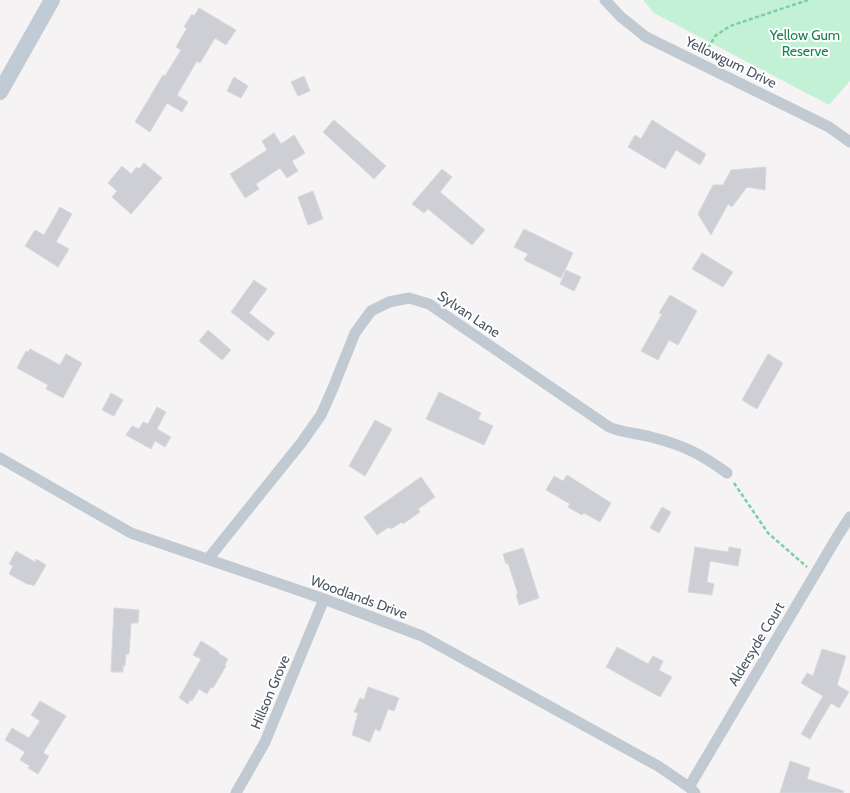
<svg xmlns="http://www.w3.org/2000/svg" width="850" height="793" viewBox="0 0 850 793" font-family="Cabin,sans-serif">
<style>
.green{fill:#c3f1d5}
.building{fill:#cdcfd5;stroke:#d7d9de}
.lines{fill:none;stroke-linecap:round;stroke-linejoin:round}
.path{stroke:#7ad0a6;stroke-width:2.5;stroke-dasharray:4 2.5;stroke-linecap:butt}
.street{stroke:#c1cad2;stroke-width:11}
.secondary{stroke:#c1cbd6;stroke-width:16}
.labels{text-anchor:middle;dominant-baseline:central;stroke-width:4;stroke-linejoin:round;paint-order:stroke}
.park-label{font-size:14px;fill:#17864f;stroke:#fff}
.street-label{font-size:14px;fill:#4a5661;stroke:#fff}
</style>
<rect width="100%" height="100%" fill="#f5f3f3"/>
<path class="green" d="M643 0H850V81L829 105 654 13Z"/>
<g class="building">
<path d="M199 8 236 30 226 45 215 38 200 63 197 61 177 95 188 102 182 112 167 103 150 132 135 122 163 75 165 76 181 50 176 47 187 28 184 27 192 14 194 16Z"/>
<path d="M304 76 310 91 298 96 291 82Z"/>
<path d="M234 77 248 86 241 98 227 91Z"/>
<path d="M334 120 386 166 374 179 323 132Z"/>
<path d="M652 120 706 154 700 165 676 150 665 169 628 147 635 135 641 139Z"/>
<path d="M274 133 281 144 294 135 305 153 292 161 298 171 287 178 280 168 256 184 259 189 245 198 230 174 267 150 262 141Z"/>
<path d="M144 163 162 178 131 214 112 197 117 191 108 183 122 166 131 174 137 167 139 169Z"/>
<path d="M766 167 765 190 747 187 732 207 728 204 711 235 698 214 713 185H723L731 170Z"/>
<path d="M442 169 452 177 440 192 485 230 472 245 428 209 424 213 412 204Z"/>
<path d="M313 191 323 219 308 225 298 197Z"/>
<path d="M60 207 72 214 56 242 69 249 58 267 25 246 35 230 44 235Z"/>
<path d="M524 229 573 253 561 278 524 260 528 254 514 247Z"/>
<path d="M702 253 733 272 723 287 692 269Z"/>
<path d="M566 270 581 277 574 291 560 284Z"/>
<path d="M254 280 267 289 249 313 275 333 268 341 231 312Z"/>
<path d="M670 295 697 311 678 345 669 340 658 360 641 351 662 314 659 313Z"/>
<path d="M208 330 231 350 222 360 199 341Z"/>
<path d="M30 349 60 365 66 354 82 363 63 398 46 389 48 385 17 368 26 351 28 352Z"/>
<path d="M768 354 783 363 757 409 742 400Z"/>
<path d="M439 392 481 413 478 419 493 426 484 445 426 419Z"/>
<path d="M111 393 123 400 114 416 102 410Z"/>
<path d="M157 407 166 412 157 429 171 437 165 447 155 441 151 449 126 435 132 426 139 429 143 422 148 424Z"/>
<path d="M375 420 392 429 365 476 349 466Z"/>
<path d="M567 475 611 503 600 522 584 513 582 515 568 507 570 504 546 490 554 476 563 481Z"/>
<path d="M421 477 435 497 418 509 420 512 403 524 402 522 391 529 389 527 377 535 364 517Z"/>
<path d="M662 507 671 512 659 533 650 528Z"/>
<path d="M695 547 728 552 729 547 741 549 738 566 710 561 707 582 714 584 712 595 688 592Z"/>
<path d="M523 548 539 598 519 605 516 594H518L508 563 506 564 503 554Z"/>
<path d="M16 551 35 562 36 559 46 565 34 586 30 584 29 585 9 574 13 566 9 564Z"/>
<path d="M114 608 139 610 138 623H131L129 654H126L125 666H123V672H111Z"/>
<path d="M201 641 219 652 218 653 228 659 225 664 226 666 213 688 211 687 207 694 199 689 192 701 190 700 188 704 179 698 201 659 193 655Z"/>
<path d="M617 647 648 664 653 656 663 661 659 670 672 677 660 697 606 667Z"/>
<path d="M822 649 846 656 837 685 849 692 839 708 831 703 810 739 801 734 823 696 801 683 807 673 813 676Z"/>
<path d="M368 687 399 698 394 711 388 709 380 731 375 729 370 742 352 735 358 713 354 712 360 698 364 700Z"/>
<path d="M40 701 66 716 43 753 49 756 38 774 28 768 30 766 20 760 25 752 5 740 12 728 29 738 40 721 31 715Z"/>
<path d="M790 761 810 768 807 779 844 791 843 793H780Z"/>
</g>
<g class="lines">
<g class="path">
<path d="M705 54 715 36 730 26 808 0"/>
<path d="M734 483 768 533 807 567"/>
</g>
<g class="street">
<path d="M605 0 621 17 646 37 829 127 850 142"/>
<path d="M0 458 131 533 324 599 422 636 658 766 689 787 695 793"/>
<path d="M208 559 302 442 321 415 333 388 355 333 371 311 389 302 409 298 429 304 609 427C623 433 637 433 651 437 683 445 701 454 727 473"/>
<path d="M689 787 837 537 850 517"/>
<path d="M236 793 265 742 324 599"/>
</g>
<path class="secondary" d="M0 92 52 0"/>
</g>
<g class="labels">
<g class="park-label">
<text x="805" y="35">Yellow Gum<tspan x="805" dy="16">Reserve</tspan></text>
</g>
<g class="street-label">
<text transform="translate(731 62) rotate(26)">Yellowgum Drive</text>
<text transform="translate(469 314) rotate(34)">Sylvan Lane</text>
<text transform="translate(359 597) rotate(20)">Woodlands Drive</text>
<text transform="translate(756 644) rotate(-59)">Aldersyde Court</text>
<text transform="translate(270 692) rotate(-67)">Hillson Grove</text>
</g>
</g>
</svg>
